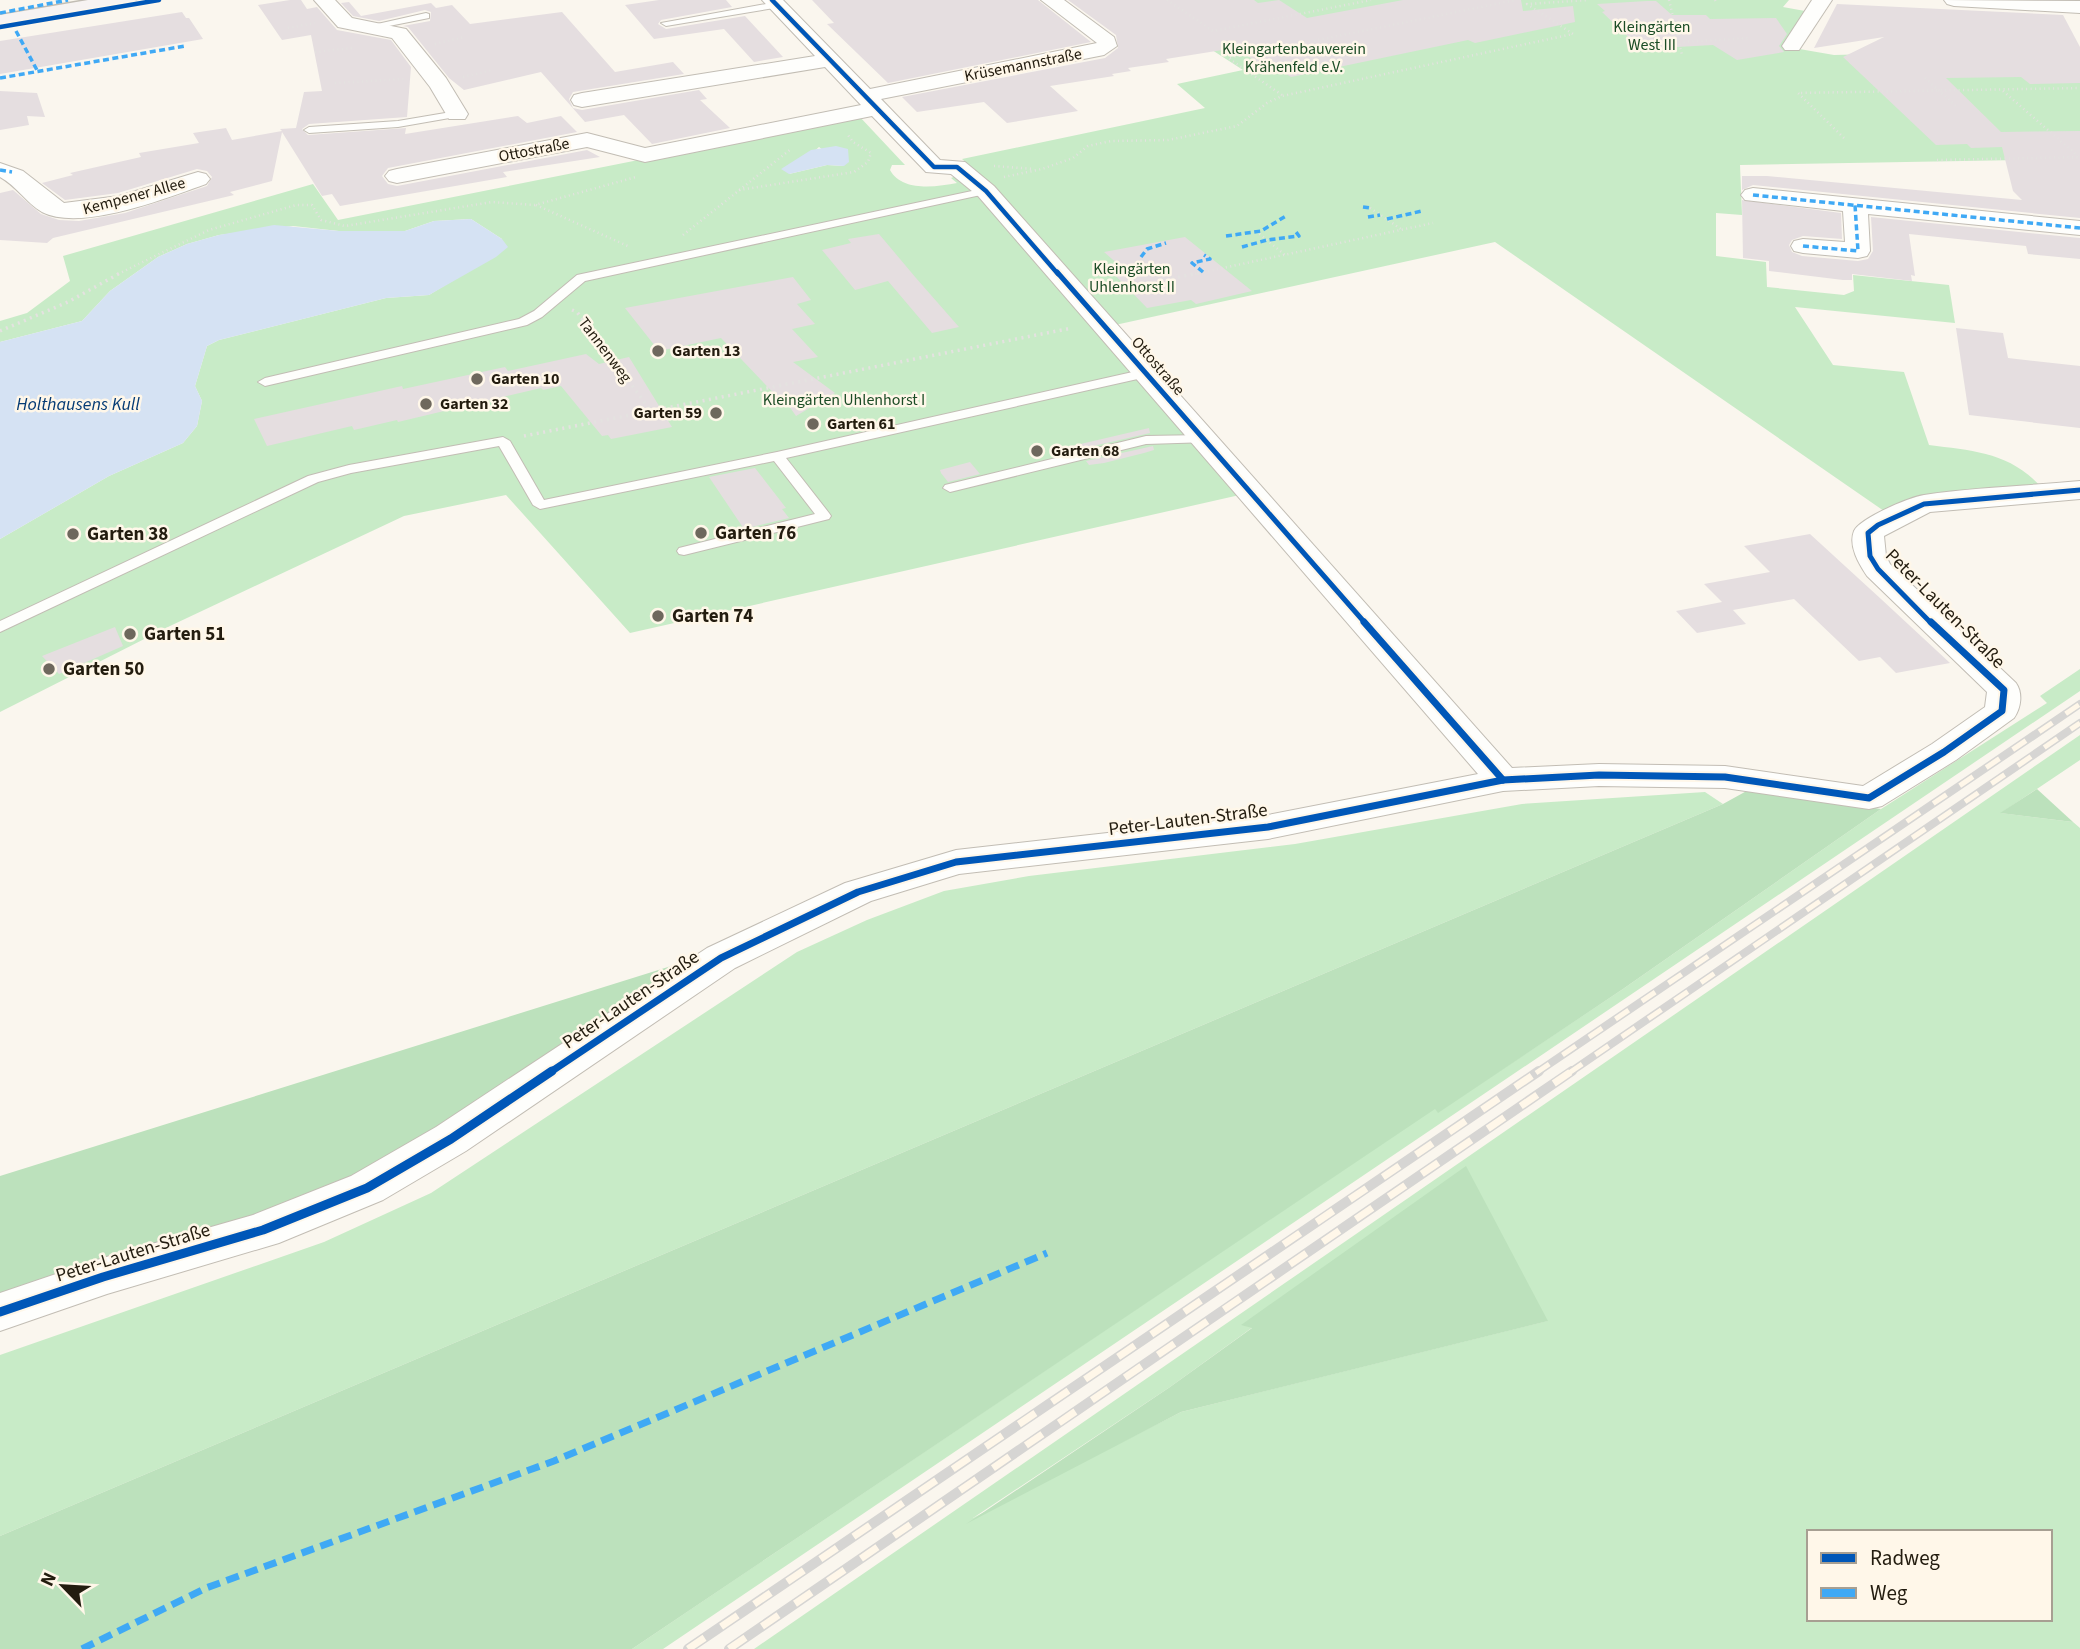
<svg xmlns="http://www.w3.org/2000/svg" width="2080" height="1649" viewBox="0 0 2080 1649" font-family="'Source Sans 3',sans-serif">
<style>
.green{fill:#c8ebc7;fill-rule:evenodd}
.forest{fill:#bce1bc}
.water{fill:#d5e2f3}
.building{fill:#e5dee0}
.lines{fill:none;stroke-linecap:round;stroke-linejoin:round}
.lane-casing{stroke:#c2bdb4;stroke-width:2}
.street-casing{stroke:#c2bdb4;stroke-width:2}
.secondary-casing{stroke:#c2bdb4;stroke-width:3}
.path-far1{stroke:#e4e2e0;stroke-width:2.5;stroke-dasharray:1 3.5;stroke-linecap:butt}
.path{stroke:#e4e2e0;stroke-width:3.5;stroke-dasharray:2 4.5;stroke-linecap:butt}
.lane{fill:#fefefc;fill-rule:evenodd}
.street{fill:#fefefc;fill-rule:evenodd}
.secondary{fill:#f7f3f2;fill-rule:evenodd}
.rail-far1-casing{stroke:#d6d5d3;stroke-width:8}
.rail-casing{stroke:#d6d5d3;stroke-width:10}
.rail-far1{stroke:#fff7e9;stroke-width:5;stroke-dasharray:16;stroke-linecap:butt}
.rail{stroke:#fff7e9;stroke-width:7;stroke-dasharray:20;stroke-linecap:butt}
.quiet-far1{stroke:#3fa9f5;stroke-width:3.5;stroke-dasharray:6 3.5;stroke-linecap:butt}
.quiet{stroke:#3fa9f5;stroke-width:7;stroke-dasharray:13 7;stroke-linecap:butt}
.cycleway-far3-casing{stroke:#fff7e9;stroke-width:7}
.cycleway-far2-casing{stroke:#fff7e9;stroke-width:9}
.cycleway-far1-casing{stroke:#fff7e9;stroke-width:11}
.cycleway-casing{stroke:#fff7e9;stroke-width:13}
.cycleway-far3{stroke:#0057b8;stroke-width:4.5}
.cycleway-far2{stroke:#0057b8;stroke-width:5}
.cycleway-far1{stroke:#0057b8;stroke-width:7}
.cycleway{stroke:#0057b8;stroke-width:9}
.poi-dot{fill:#6e685d;stroke:#fff7e9;stroke-width:2.5}
.labels{text-anchor:middle;dominant-baseline:central;stroke-width:5;stroke-linejoin:round;paint-order:stroke}
.far-park-label{font-size:16px;fill:#1b4c25;stroke:#fff7e9}
.far-street-label{font-size:16px;fill:#231c0f;stroke:#fff7e9}
.far-poi-label{font-size:16px;font-weight:bold;fill:#231c0f;stroke:#fff7e9;text-anchor:start}
.far-water-label{font-size:18px;font-style:italic;fill:#053b75;stroke:#fff7e9}
.poi-label{font-size:19px;font-weight:bold;fill:#231c0f;stroke:#fff7e9;text-anchor:start}
.street-label{font-size:19px;fill:#231c0f;stroke:#fff7e9}
</style>
<rect width="100%" height="100%" fill="#faf6ee"/>
<g class="green">
<path d="M1161 0H1789L1783 7 1805 11 1782 46 1834 55 2080 49V159L1740 165 1742 215 1716 213V256L1766 262 1767 287 1844 295 1854 291 1853 275 1949 285 1955 323 1795 307 1833 365 1904 372 1929 445C1974 451 2010 452 2042 488L1884 511 1495 242 1115 325 990 184 962 159 1205 108 1177 84 1243 70 1195 39Z"/>
<path d="M859 116 905 165H892L890 170C902 192 936 187 957 183L951 178 956 176 968 186 1244 494 630 633 506 495 404 516 170 626 0 712V539L109 476 183 443 197 426 202 401 195 386 207 346 219 340 386 298 429 295 455 279 502 239 471 219 434 221 405 231H339L293 226 219 235 187 244 158 257 110 291 82 321 0 342V321L27 313 70 281 63 256 313 184 338 220ZM819 147 844 166 827 165 789 174Z"/>
<path d="M2080 669V691L663 1649H632L1435 1108 1438 1112 1623 989 1881 809 2047 703 2040 696Z"/>
<path d="M2080 735V760L2001 813 2073 822 2080 828V1649H754ZM1547 1321 1181 1412 973 1518 1170 1387 1253 1327ZM1809 1532H2050V1619H1809Z"/>
<path d="M1705 792 1723 804 0 1536V1355L324 1242 431 1193 797 952 867 920 944 891 1029 876 1295 844 1522 804Z"/>
</g>
<g class="forest">
<path d="M1752 788 1881 809 1623 989 1438 1113 1435 1109 632 1649H0V1536L1723 804Z"/>
<path d="M2037 789 2073 822 2000 813Z"/>
<path d="M700 957 424 1145 266 1218 0 1299V1176Z"/>
<path d="M1466 1166 1548 1321 1181 1412 966 1524 1170 1387 1252 1328 1241 1325Z"/>
</g>
<g class="water">
<path d="M836 146 848 149 849 162 844 166 827 165 789 174 781 169 811 150Z"/>
<path d="M471 219 502 239 508 247 496 257 429 295 386 298 219 340 207 346 195 386 202 401 197 426 183 443 109 476 0 539V342L82 321 110 291 158 257 187 244 219 235 274 225 339 231H405L434 221Z"/>
</g>
<g class="building">
<path d="M290 0H301L307 9 317 7 337 30 391 40 411 67 407 117 309 124 302 129 308 135 406 128 405 134 518 116 527 123 561 116 577 132 388 168 382 176 388 184 397 186 587 150 600 157 503 172 507 177 340 206 332 194 322 196 282 132 272 181 230 192 234 195 53 238 47 243 0 240V193L13 190 41 214 59 220 79 221 125 213 207 186 212 177 207 171 197 169 118 193 65 200 42 183 73 175 70 173 141 157 139 153 199 143 193 133 226 128 232 140 282 131 280 129 296 128 304 92 322 91 311 35 282 40 258 5Z"/>
<path d="M659 0H726L732 7 661 20 658 24 666 29 745 16 783 57 754 62 724 29 654 39 625 5Z"/>
<path d="M812 0H1038L1091 42 888 83 827 24 834 23Z"/>
<path d="M1068 0H1254L1258 3 1279 0 1307 18 1403 0H1521L1523 11 1573 6 1575 22 1475 43 1468 40 1291 77 1283 72 1276 74 1235 48 1166 59 1169 62 1128 68 1131 71 1112 74 1114 76 1050 86 1078 111 1007 123 984 102 917 112 902 97 1105 58 1118 48 1116 35Z"/>
<path d="M1647 1H1656L1672 15H1706L1710 19 1776 18 1787 34 1779 46 1784 52 1737 60 1713 45 1641 49 1602 12 1605 11 1597 4Z"/>
<path d="M349 2 361 16 431 3 436 8 452 5 470 24 562 12 615 72 673 62 684 74 573 92 569 99 573 108 582 110 699 90 707 99 700 100 730 128 652 144 624 115 585 122 541 72 464 90 449 78 408 27 403 26 430 21 431 12 425 10 379 21 353 16 341 3Z"/>
<path d="M1837 4 2063 15 2080 47V83L2030 84 2021 77 1946 78 2001 132 2080 131V218L1753 185 1742 190V176H1767L2022 200 2013 191 2002 147 1971 148 1967 144 1936 145 1843 57 1884 37 1814 48Z"/>
<path d="M182 12 186 18H189L203 39 0 74V41Z"/>
<path d="M0 91 37 93 45 117 27 116 29 125 0 130Z"/>
<path d="M1742 200 1841 213 1842 239 1803 236 1792 240 1789 245 1792 252 1802 256 1858 261 1868 259 1873 251 1871 217 2080 238V259L2028 254 2026 246 1909 234 1915 276 1911 275 1912 281 1852 274V280H1843L1769 271V261L1743 258Z"/>
<path d="M879 234 916 278 959 327 932 333 888 281 855 290 822 250 851 243 848 239Z"/>
<path d="M1185 237 1252 291 1196 304 1191 300 1147 308 1109 269 1120 266 1104 252Z"/>
<path d="M793 277 811 300 797 304 815 324 792 329 818 357 793 362 835 393 796 416 789 406H786L721 338 659 351 625 308Z"/>
<path d="M1956 328 2003 333 2008 358 2080 366V428L1969 415Z"/>
<path d="M586 354 599 364 629 357 672 427 611 439 608 435 602 436 561 386 543 390 541 388 398 422 397 420 354 430 352 426 267 446 254 419 402 386 403 389 505 367 508 371Z"/>
<path d="M1149 428 1150 433 1076 450 1072 446Z"/>
<path d="M1153 446 1154 450 1144 453 1104 463 1089 465 1086 461Z"/>
<path d="M970 462 980 474 948 482 941 473 940 470Z"/>
<path d="M755 468 786 508 782 509 789 518 744 529 709 477Z"/>
<path d="M1810 534 1881 599 1950 663 1896 673 1880 657 1859 661 1794 599 1733 610 1746 624 1697 633 1676 611 1722 602 1704 584 1770 572 1744 546Z"/>
<path d="M115 627 123 646 59 674 42 656Z"/>
</g>
<g class="lines">
<g class="lane-casing">
<g id="lane">
<path d="M777 2 782 5 780 7 666 26 661 23Z"/>
<path d="M426 13 429 14V18L369 30 364 27Z"/>
<path d="M457 111 462 114 461 116 398 127 309 133 304 130 309 127 398 121Z"/>
<path d="M986 188 990 189V193L585 281 542 317 527 325 265 386 258 382 265 378 519 319 534 311 577 275Z"/>
<path d="M1146 369 1151 370V376L786 458 829 513 831 516 829 519 684 555 679 554 677 551 679 548 815 514 774 461 540 509 533 505 499 446 351 473 318 482 0 632V621L308 476 349 465 503 437 510 441 544 500 777 452Z"/>
<path d="M1204 435 1211 439 1209 442 1146 444 950 492 943 488 945 485 1146 436Z"/>
</g>
</g>
<g class="street-casing">
<g id="street">
<path d="M314 0H335L352 18 406 29 446 78 468 114 465 119H449L430 87 392 38 338 27Z"/>
<path d="M762 0H783L870 89 1097 43 1041 0H1064L1114 37 1117 46 1104 55 881 99 940 160 965 162 994 186 1512 768 1599 764 1725 766 1863 786 1932 744 1985 707 1987 692 1867 576C1859 564 1848 546 1854 531 1860 518 1910 497 1924 495 1975 487 2029 486 2080 481V499L1930 512 1884 536 1886 556 1890 564 2016 683C2023 693 2021 708 2014 718L1956 760 1882 806 1869 809 1725 788 1599 786 1503 791 1268 839 959 874 871 901 735 968 466 1151 383 1200 279 1243 107 1294 0 1331V1293L103 1258 253 1215 351 1176 436 1127 707 948 845 883 956 850 1268 815 1478 774 978 196 951 174 926 172 872 116 645 162 587 147 397 183 389 181 385 176 389 171 397 169 587 133 645 148 861 105 825 67 582 107 574 105 571 100 574 95 582 93 815 56Z"/>
<path d="M1812 0H1832L1799 50H1785L1782 46Z"/>
<path d="M1944 0 2080 1V13L1954 6 1947 4Z"/>
<path d="M0 163 23 171 64 203 119 196 198 172 206 174 210 179 206 184C167 198 81 232 42 212 26 203 17 186 0 177Z"/>
<path d="M1753 188 2080 221V235L1868 214 1870 251 1867 256 1858 258 1803 253 1794 251 1791 246 1794 241 1803 239 1845 242 1843 211 1745 200 1741 195 1745 190Z"/>
</g>
</g>
<g class="secondary-casing">
<path id="secondary" d="M88 0H136L133 4 126 6 0 27V15Z"/>
</g>
<g class="path-far1">
<path d="M1167 0 1213 31 1371 0"/>
<path d="M1669 0 1682 55"/>
<path d="M1715 0 1717 3"/>
<path d="M288 28 315 23"/>
<path d="M1679 42 1750 38"/>
<path d="M435 44 464 37"/>
<path d="M315 52 352 48"/>
<path d="M463 77 493 70"/>
<path d="M1925 78 1958 108"/>
<path d="M335 83 404 79"/>
<path d="M2003 91 2078 156"/>
<path d="M1282 95 1228 58 1516 0"/>
<path d="M1844 138 1798 93 2080 88"/>
<path d="M1937 160 2080 157"/>
<path d="M994 166 1034 169"/>
<path d="M1004 177 1042 169 1073 158 1088 146 1111 141 1168 140 1237 126 1267 103 1282 96 1573 34 1527 4 1589 0"/>
<path d="M739 190 854 172 868 162 871 153 853 142 848 135"/>
<path d="M536 205 630 247"/>
<path d="M1370 208 1401 229"/>
<path d="M1256 231 1285 255"/>
<path d="M683 235 791 149"/>
<path d="M1141 257 1160 274"/>
<path d="M118 274 209 230 296 205H312L321 220 345 226 492 202 535 205 636 177"/>
<path d="M1195 274 1433 223"/>
</g>
<g class="path">
<path d="M1158 272 1167 280"/>
<path d="M1108 292 1203 272"/>
<path d="M572 310 577 312 651 411"/>
<path d="M0 331 68 302 122 272"/>
<path d="M524 436 1072 328"/>
</g>
<use href="#lane" class="lane"/>
<use href="#street" class="street"/>
<use href="#secondary" class="secondary"/>
<g class="rail-far1-casing">
<g id="rail-far1">
<path d="M1536 1073 2080 704"/>
<path d="M1569 1073 2080 723"/>
</g>
</g>
<g class="rail-casing">
<g id="rail">
<path d="M688 1649 1539 1071"/>
<path d="M729 1649 1572 1071"/>
</g>
</g>
<use href="#rail-far1" class="rail-far1"/>
<use href="#rail" class="rail"/>
<g class="quiet-far1">
<path d="M0 13 68 0"/>
<path d="M16 31 38 72"/>
<path d="M0 78 185 46"/>
<path d="M0 170 12 172"/>
<path d="M1753 195 2080 228"/>
<path d="M1363 207 1370 208"/>
<path d="M1368 217 1380 215"/>
<path d="M1387 219 1422 211"/>
<path d="M1226 236 1261 231 1286 216"/>
<path d="M1803 246 1858 251 1855 205"/>
<path d="M1242 247 1267 240 1299 236 1296 232"/>
<path d="M1141 257 1147 249 1166 243"/>
<path d="M1203 272 1192 263 1210 259 1204 255"/>
</g>
<path class="quiet" d="M82 1649 206 1588 554 1461 1047 1253"/>
<g class="cycleway-far3-casing">
<g id="cycleway-far3">
<path d="M772 0 934 167H957L986 191 1058 274"/>
<path d="M0 27 159 0"/>
</g>
</g>
<g class="cycleway-far2-casing">
<g id="cycleway-far2">
<path d="M1057 272 1366 624"/>
<path d="M1932 624 1878 569 1870 556 1868 533 1878 525 1924 504 2080 490"/>
</g>
</g>
<g class="cycleway-far1-casing">
<g id="cycleway-far1">
<path d="M1364 622 1503 780"/>
<path d="M549 1073 721 958 858 892 956 862 1268 827 1503 780 1599 775 1725 777 1869 798 1944 752 2002 711 2004 690 1931 622"/>
</g>
</g>
<g class="cycleway-casing">
<path id="cycleway" d="M0 1312 103 1277 263 1230 367 1188 451 1139 552 1071"/>
</g>
<use href="#cycleway-far3" class="cycleway-far3"/>
<use href="#cycleway-far2" class="cycleway-far2"/>
<use href="#cycleway-far1" class="cycleway-far1"/>
<use href="#cycleway" class="cycleway"/>
</g>
<g class="poi-dot">
<circle cx="658" cy="351" r="7"/>
<circle cx="477" cy="379" r="7"/>
<circle cx="426" cy="404" r="7"/>
<circle cx="716" cy="413" r="7"/>
<circle cx="813" cy="424" r="7"/>
<circle cx="1037" cy="451" r="7"/>
<circle cx="701" cy="533" r="7"/>
<circle cx="73" cy="534" r="7"/>
<circle cx="658" cy="616" r="7"/>
<circle cx="130" cy="634" r="7"/>
<circle cx="49" cy="669" r="7"/>
</g>
<g class="labels">
<g class="far-park-label">
<text x="1652" y="27">Kleingärten<tspan x="1652" dy="18">West III</tspan></text>
<text x="1294" y="49">Kleingartenbauverein<tspan x="1294" dy="18">Krähenfeld e.V.</tspan></text>
<text x="1132" y="269">Kleingärten<tspan x="1132" dy="18">Uhlenhorst II</tspan></text>
<text x="844" y="400">Kleingärten Uhlenhorst I</text>
</g>
<g class="far-street-label">
<text transform="translate(1023 65) rotate(-11)">Krüsemannstraße</text>
<text transform="translate(534 150) rotate(-11)">Ottostraße</text>
<text transform="translate(134 196) rotate(-15)">Kempener Allee</text>
<text transform="translate(605 350) rotate(53)">Tannenweg</text>
<text transform="translate(1158 366) rotate(49)">Ottostraße</text>
</g>
<g class="far-poi-label">
<text x="672" y="351">Garten 13</text>
<text x="491" y="379">Garten 10</text>
<text x="440" y="404">Garten 32</text>
<text x="702" y="413" text-anchor="end">Garten 59</text>
<text x="827" y="424">Garten 61</text>
<text x="1051" y="451">Garten 68</text>
</g>
<g class="far-water-label">
<text x="78" y="404">Holthausens Kull</text>
</g>
<g class="poi-label">
<text x="715" y="533">Garten 76</text>
<text x="87" y="534">Garten 38</text>
<text x="672" y="616">Garten 74</text>
<text x="144" y="634">Garten 51</text>
<text x="63" y="669">Garten 50</text>
</g>
<g class="street-label">
<text transform="translate(1945 609) rotate(45)">Peter-Lauten-Straße</text>
<text transform="translate(1188 820) rotate(-7)">Peter-Lauten-Straße</text>
<text transform="translate(631 1000) rotate(-34)">Peter-Lauten-Straße</text>
<text transform="translate(133 1253) rotate(-17)">Peter-Lauten-Straße</text>
</g>
</g>
<rect x="1807" y="1530" width="245" height="91" fill="#fff7e9" stroke="#a79f92" stroke-width="2"/>
<rect x="1821" y="1553" width="35" height="10" fill="#0057b8" stroke="#a79f92" stroke-width="2"/>
<text x="1870" y="1565" font-size="21" fill="#231c0f">Radweg</text>
<rect x="1821" y="1588" width="35" height="10" fill="#3fa9f5" stroke="#a79f92" stroke-width="2"/>
<text x="1870" y="1600" font-size="21" fill="#231c0f">Weg</text>
<g transform="translate(63 1586) rotate(295)" stroke="#fff7e9" stroke-width="5" paint-order="stroke">
<path d="M0-5L12 26L0 18L-12 26Z" fill="#231c0f"/>
<text y="-10" font-size="19" font-weight="bold" text-anchor="middle" fill="#231c0f">N</text>
</g>
</svg>
